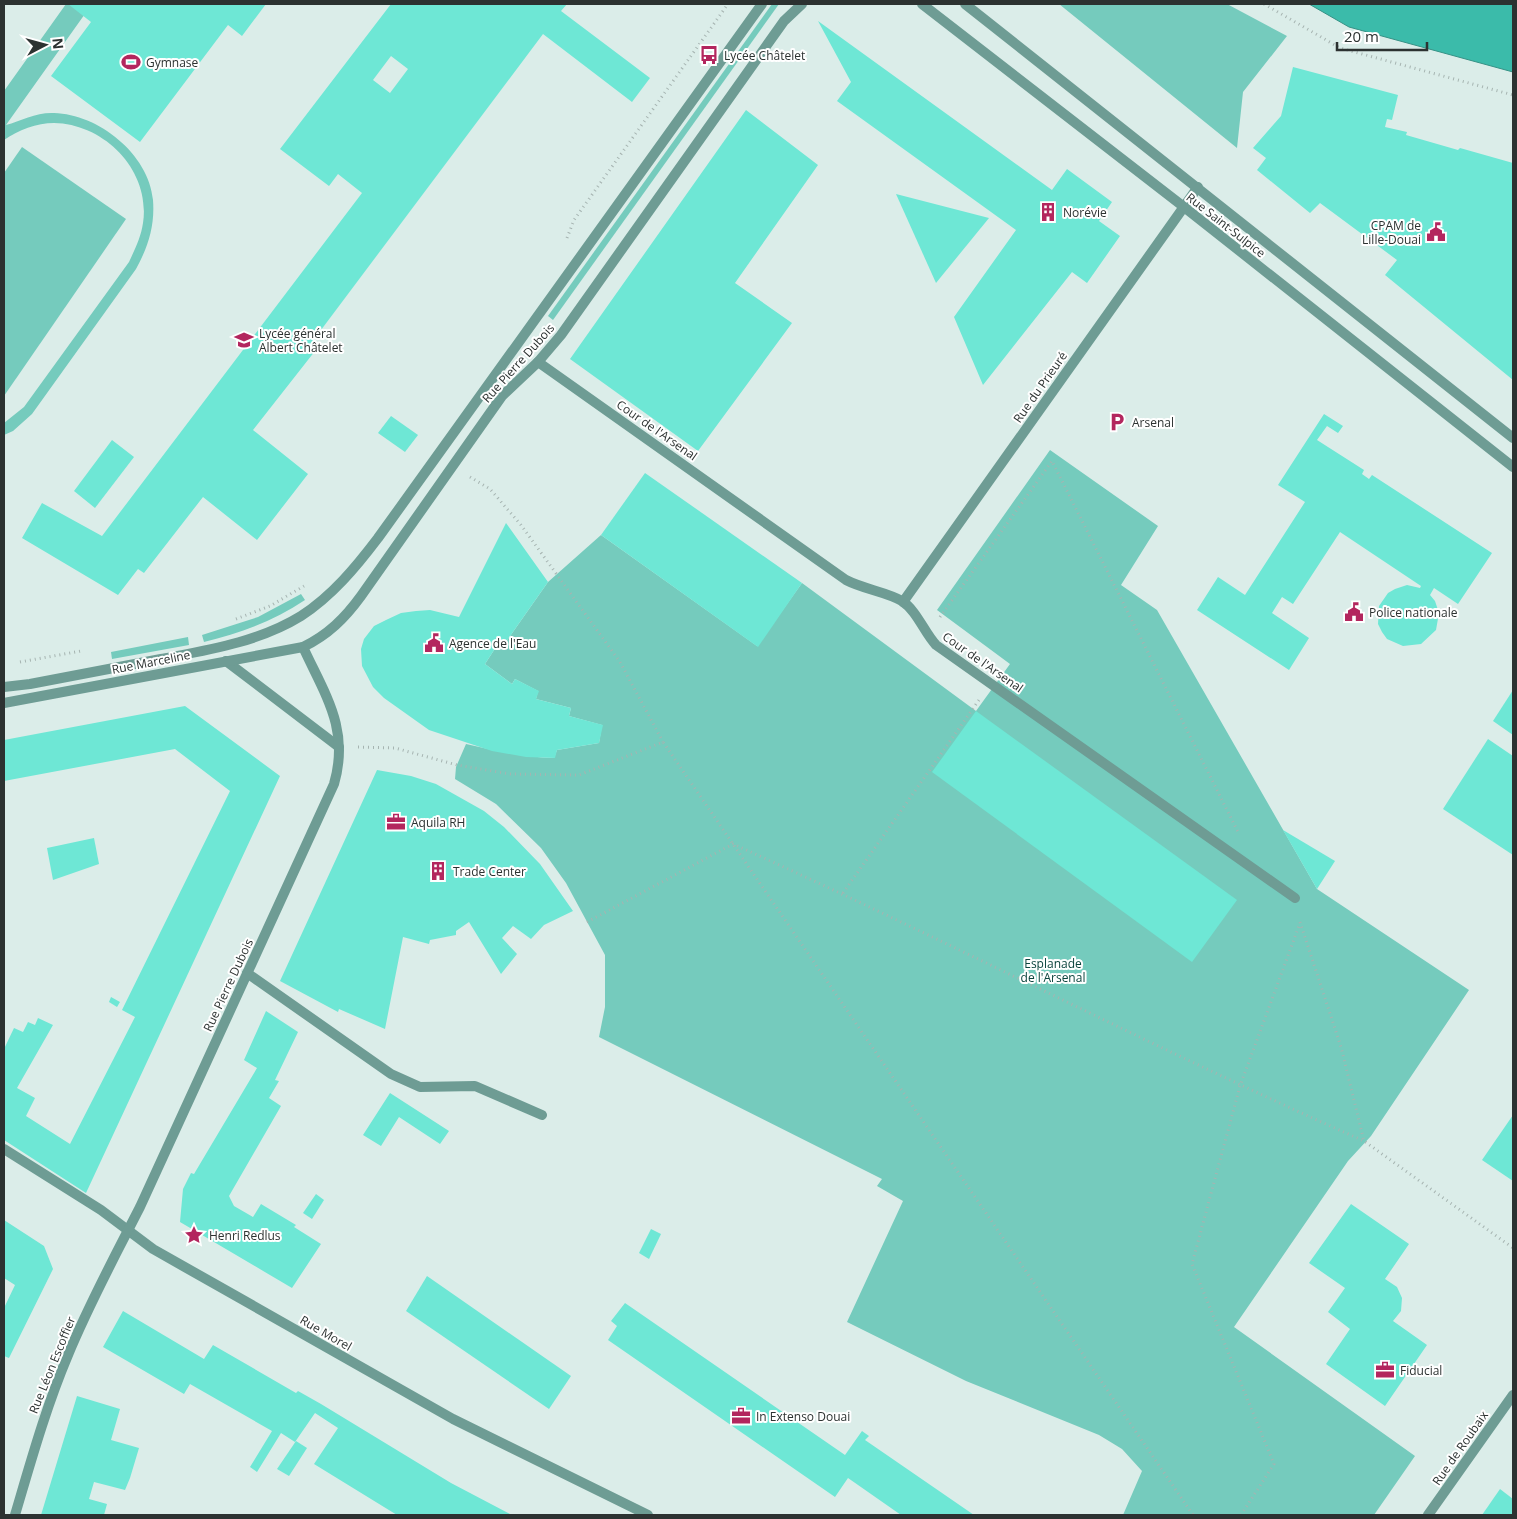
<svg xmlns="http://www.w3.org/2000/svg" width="1517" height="1519" viewBox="0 0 1517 1519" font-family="'Open Sans',sans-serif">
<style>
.green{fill:#75cbbd}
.water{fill:#3bbbaa;stroke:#369286}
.building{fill:#6ee7d5;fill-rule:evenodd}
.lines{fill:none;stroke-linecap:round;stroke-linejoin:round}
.path{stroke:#a6b4b1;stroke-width:3;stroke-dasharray:1 4;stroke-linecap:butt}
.service{stroke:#6e9c94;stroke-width:10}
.minor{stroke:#6e9c94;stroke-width:10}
.tertiary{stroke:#6e9c94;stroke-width:10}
.labels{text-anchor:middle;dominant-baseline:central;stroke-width:4;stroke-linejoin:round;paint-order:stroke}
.poi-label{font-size:12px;fill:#2c3231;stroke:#fff;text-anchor:start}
.street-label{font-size:12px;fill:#2c3231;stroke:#fff}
.park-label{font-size:12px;fill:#0b443d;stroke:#fff}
</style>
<rect width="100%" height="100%" fill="#dbede9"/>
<g class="green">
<path d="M66 4H92L6 125C21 121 37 112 54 113 98 114 149 154 153 200 155 226 148 247 136 269L32 414 13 431 4 435V423L24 407 129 262C135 249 141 237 143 223 151 171 105 124 54 123 37 123 18 130 4 140V91Z"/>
<path d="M772 4H779L553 320 548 316Z"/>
<path d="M1059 4H1227L1287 36 1243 92 1237 148Z"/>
<path d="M22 147 126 219 4 396V173Z"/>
<path d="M1050 450 1158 526 1121 585 1157 610 1317 889 1469 990 1371 1136 1348 1161 1234 1327 1415 1456 1374 1515H1123L1142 1471 1122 1449 1099 1435 966 1381 847 1322 903 1201 877 1186 882 1179 599 1037 605 1007V955L566 883 541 848 496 804 455 779 456 767 466 744C496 751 523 757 554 758L557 750 599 743 602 725 569 716 571 708 536 699 538 691 515 679 512 684 485 664 496 647 503 646 548 582 601 535 757 646 802 583 976 711 1010 664 937 610Z"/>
<path d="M301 594 305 600C274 621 240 633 204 642L202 635 258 617Z"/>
<path d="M188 637 189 645 112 659 111 652Z"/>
</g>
<path class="water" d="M1309 4H1513V72L1349 27Z"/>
<g class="building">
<path d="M68 4H266L242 36 228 25 140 142 51 76 91 22Z"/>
<path d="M391 4H567L561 11 650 78 632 102 543 34 309 346 315 351 253 430 308 474 257 540 203 497 144 573 138 569 118 595 22 538 42 503 102 536 362 193 338 174 329 186 280 149ZM391 56 408 69 390 93 373 80Z"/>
<path d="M818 21 1052 190 1067 169 1112 202 1099 221 1120 236 1087 283 1072 272 983 385 954 317 1016 230 837 101 851 82Z"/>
<path d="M1293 67 1398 95 1392 120 1387 119 1385 127 1407 132 1406 135 1458 150 1460 148 1513 163V380L1385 275 1397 260 1320 203 1310 213 1257 170 1266 158 1253 148 1281 116Z"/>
<path d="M746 110 818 165 735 283 792 323 698 451 570 359Z"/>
<path d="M896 194 989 218 936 283Z"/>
<path d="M1324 414 1343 426 1338 433 1327 426 1317 440 1364 470 1362 474 1369 479 1372 475 1492 553 1458 604 1434 588 1430 595 1435 601 1439 613 1436 630 1421 644 1403 646 1387 639 1382 632 1378 624 1379 606 1388 593 1395 589 1407 585 1420 588 1421 586 1340 532 1293 604 1282 597 1272 613 1309 638 1289 670 1197 610 1218 577 1245 595 1305 502 1278 485Z"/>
<path d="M391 416 418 435 405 452 378 433Z"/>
<path d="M112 440 134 457 95 508 74 491Z"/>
<path d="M645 473 802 583 758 647 601 535Z"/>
<path d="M506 523 548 582 503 646 496 647 485 664 512 684 515 679 539 691 536 699 571 708 569 716 603 725 599 743 557 750 555 758 526 757 492 751 429 730 384 698 373 687 362 666 361 649 364 639 374 626 386 620 401 613 416 611 430 610 459 617Z"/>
<path d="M1513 690V735L1493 721Z"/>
<path d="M185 706 280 776 86 1193 4 1140V1049L14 1028 23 1032 28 1022 35 1025 38 1018 53 1025 17 1088 35 1098 26 1116 70 1144 135 1017 122 1010 230 791 175 749 4 781V740Z"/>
<path d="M976 711 1237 900 1192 962 932 772Z"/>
<path d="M1488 739 1513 756V855L1443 809Z"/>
<path d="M377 770 411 776 436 784 484 811 504 827 540 864 573 911 544 925 531 939 513 926 502 938 517 954 501 974 469 922 456 931V935L430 940 429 944 403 937 385 1029 339 1009 338 1012 280 981Z"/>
<path d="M1283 830 1335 861 1317 889Z"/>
<path d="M94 838 99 864 53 880 47 848Z"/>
<path d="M111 997 120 1002 117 1007 109 1002Z"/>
<path d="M266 1011 298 1032 275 1080 279 1081 269 1098 281 1106 229 1196 234 1206 253 1217 261 1204 296 1225 294 1227 321 1244 292 1288 180 1222 183 1189 191 1173 194 1174 257 1068 244 1060Z"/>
<path d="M390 1093 449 1131 440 1144 399 1117 381 1146 363 1135Z"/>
<path d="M1513 1115V1181L1482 1160Z"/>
<path d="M316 1194 324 1200 312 1219 303 1213Z"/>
<path d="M1351 1204 1409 1244 1385 1279 1397 1287 1402 1298 1401 1311 1393 1321 1427 1345 1385 1406 1326 1364 1350 1329 1328 1312 1345 1288 1309 1263Z"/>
<path d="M4 1220 44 1246 53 1269 9 1358 4 1356V1308L15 1285 4 1278Z"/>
<path d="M651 1229 661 1234 649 1259 639 1253Z"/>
<path d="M427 1276 571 1376 549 1409 406 1311Z"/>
<path d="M625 1303 845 1455 862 1431 869 1436 865 1440 974 1515H901L848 1478 835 1497 608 1340 617 1326 611 1321Z"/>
<path d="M123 1311 204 1359 213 1345 296 1393 298 1391 321 1404 451 1483 512 1515H397L314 1464 338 1428 315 1413 295 1442 281 1433 257 1472 250 1467 272 1431 190 1384 184 1394 103 1347Z"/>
<path d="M77 1396 120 1409 111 1440 139 1448 130 1478 125 1490 94 1482 89 1499 107 1504 104 1515H41Z"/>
<path d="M296 1441 307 1448 289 1476 277 1469Z"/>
<path d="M1500 1489 1513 1499V1515H1482Z"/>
</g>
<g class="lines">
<g class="path">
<path d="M1264 4 1340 48 1513 95"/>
<path d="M567 238 574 220 728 4"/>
<path d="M470 477 490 489 521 525 620 662 663 742"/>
<path d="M940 617 1052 461 1238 832"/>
<path d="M236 619 270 606 304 586"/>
<path d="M20 662 81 651"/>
<path d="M358 747 395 748 457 765 510 774 579 775 663 742 1193 1515"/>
<path d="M843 893 979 700"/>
<path d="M587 922 733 844C945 939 1151 1047 1364 1141"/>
<path d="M1300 922 1341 1047 1364 1141 1513 1248"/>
<path d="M1241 1515 1274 1464 1192 1264 1240 1086 1300 923"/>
</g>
<g class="service">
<path d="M538 362 846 580C863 589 887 592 902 601 917 611 924 632 936 645L1295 898"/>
<path d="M4 687 30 684C74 676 117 667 161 659 208 650 259 642 301 616 332 596 356 567 378 538L762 4"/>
<path d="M247 973 391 1074 420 1087 475 1086 542 1115"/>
</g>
<g class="minor">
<path d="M903 602 1198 187"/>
<path d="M226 661 339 747"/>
<path d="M4 1149 101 1210 153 1249 453 1419 648 1515"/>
<path d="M1428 1515 1513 1395"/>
</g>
<g class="tertiary">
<path d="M922 4 1184 207 1513 467"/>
<path d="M965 4 1513 438"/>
<path d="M4 703 303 647C328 635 345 618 361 596L502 396 538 362 561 335 784 21 802 4"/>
<path d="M15 1515C31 1461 46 1407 68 1355 89 1304 115 1256 140 1207L334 784C350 729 325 695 303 647"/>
</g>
</g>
<defs>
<g id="bus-bare" transform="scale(1.5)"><path d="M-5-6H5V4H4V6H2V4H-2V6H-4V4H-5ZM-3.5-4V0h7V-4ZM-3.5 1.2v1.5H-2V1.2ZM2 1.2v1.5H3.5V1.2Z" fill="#b3265e" stroke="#fff" stroke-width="2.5" paint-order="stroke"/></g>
<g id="stadium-bare" transform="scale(1.5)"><path d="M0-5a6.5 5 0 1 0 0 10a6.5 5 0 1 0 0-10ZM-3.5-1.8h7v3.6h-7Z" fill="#b3265e" stroke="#fff" stroke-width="2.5" paint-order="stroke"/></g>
<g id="building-bare" transform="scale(1.5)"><path d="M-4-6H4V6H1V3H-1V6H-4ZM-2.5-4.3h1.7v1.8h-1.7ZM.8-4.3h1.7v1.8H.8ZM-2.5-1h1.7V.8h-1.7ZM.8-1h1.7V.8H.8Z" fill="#b3265e" stroke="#fff" stroke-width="2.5" paint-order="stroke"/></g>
<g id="civic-bare" transform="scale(1.5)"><path d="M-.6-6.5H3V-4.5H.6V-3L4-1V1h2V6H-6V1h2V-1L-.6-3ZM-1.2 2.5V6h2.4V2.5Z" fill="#b3265e" stroke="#fff" stroke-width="2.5" paint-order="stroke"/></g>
<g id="school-bare" transform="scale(1.5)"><path d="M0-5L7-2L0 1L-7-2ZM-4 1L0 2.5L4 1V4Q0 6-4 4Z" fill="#b3265e" stroke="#fff" stroke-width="2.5" paint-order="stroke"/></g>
<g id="parking-bare" transform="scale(1.5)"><path d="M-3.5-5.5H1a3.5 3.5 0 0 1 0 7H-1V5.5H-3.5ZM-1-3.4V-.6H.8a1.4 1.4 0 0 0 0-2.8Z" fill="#b3265e" stroke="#fff" stroke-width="2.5" paint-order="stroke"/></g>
<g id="office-bare" transform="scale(1.5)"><path d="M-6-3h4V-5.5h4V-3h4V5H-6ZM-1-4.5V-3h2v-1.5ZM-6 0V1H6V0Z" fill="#b3265e" stroke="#fff" stroke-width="2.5" paint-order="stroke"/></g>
<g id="sight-bare" transform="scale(1.5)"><path d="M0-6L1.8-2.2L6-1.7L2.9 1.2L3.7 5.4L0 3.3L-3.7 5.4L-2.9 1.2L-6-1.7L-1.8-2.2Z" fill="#b3265e" stroke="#fff" stroke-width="2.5" paint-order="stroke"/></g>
</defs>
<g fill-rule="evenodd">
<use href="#bus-bare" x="709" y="55"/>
<use href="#stadium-bare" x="131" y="62"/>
<use href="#building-bare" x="1048" y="212"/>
<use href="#civic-bare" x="1436" y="232"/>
<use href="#school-bare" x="244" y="340"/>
<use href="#parking-bare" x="1117" y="422"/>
<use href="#civic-bare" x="1354" y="612"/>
<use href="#civic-bare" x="434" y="643"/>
<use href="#office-bare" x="396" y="822"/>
<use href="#building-bare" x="438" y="871"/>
<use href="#sight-bare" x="194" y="1235"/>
<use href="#office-bare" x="1385" y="1370"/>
<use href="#office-bare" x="741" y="1416"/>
</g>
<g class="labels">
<g class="poi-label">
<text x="724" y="55">Lycée Châtelet</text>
<text x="146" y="62">Gymnase</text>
<text x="1063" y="212">Norévie</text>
<text x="1421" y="225" text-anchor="end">CPAM de<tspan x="1421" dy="14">Lille-Douai</tspan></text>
<text x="259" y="333">Lycée général<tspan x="259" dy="14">Albert Châtelet</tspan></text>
<text x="1132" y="422">Arsenal</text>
<text x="1369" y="612">Police nationale</text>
<text x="449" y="643">Agence de l'Eau</text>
<text x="411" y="822">Aquila RH</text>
<text x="453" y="871">Trade Center</text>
<text x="209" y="1235">Henri Redlus</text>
<text x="1400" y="1370">Fiducial</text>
<text x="756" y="1416">In Extenso Douai</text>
</g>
<g class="street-label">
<text transform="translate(1226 225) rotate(38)">Rue Saint-Sulpice</text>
<text transform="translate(518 363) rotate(-48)">Rue Pierre Dubois</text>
<text transform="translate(1040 387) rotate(-55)">Rue du Prieuré</text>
<text transform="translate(657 430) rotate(35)">Cour de l'Arsenal</text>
<text transform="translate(151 662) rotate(-11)">Rue Marceline</text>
<text transform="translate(983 662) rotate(35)">Cour de l'Arsenal</text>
<text transform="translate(228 985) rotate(-65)">Rue Pierre Dubois</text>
<text transform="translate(326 1333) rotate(30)">Rue Morel</text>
<text transform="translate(52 1365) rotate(-68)">Rue Léon Escoffier</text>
<text transform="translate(1460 1448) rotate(-55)">Rue de Roubaix</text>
</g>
<g class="park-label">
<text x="1053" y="963">Esplanade<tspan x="1053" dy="14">de l'Arsenal</tspan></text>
</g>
</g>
<rect width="1517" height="1519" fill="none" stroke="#2c3231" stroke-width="10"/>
<g transform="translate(45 45) rotate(84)" stroke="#ffffff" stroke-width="4" paint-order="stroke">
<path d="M0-4L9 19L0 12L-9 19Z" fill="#2c3231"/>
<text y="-8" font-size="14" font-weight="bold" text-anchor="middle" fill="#2c3231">N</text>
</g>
<path d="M1337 42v8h90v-8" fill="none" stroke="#2c3231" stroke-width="2.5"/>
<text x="1344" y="42" font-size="15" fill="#2c3231" stroke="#ffffff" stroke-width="4" paint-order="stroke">20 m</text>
</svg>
